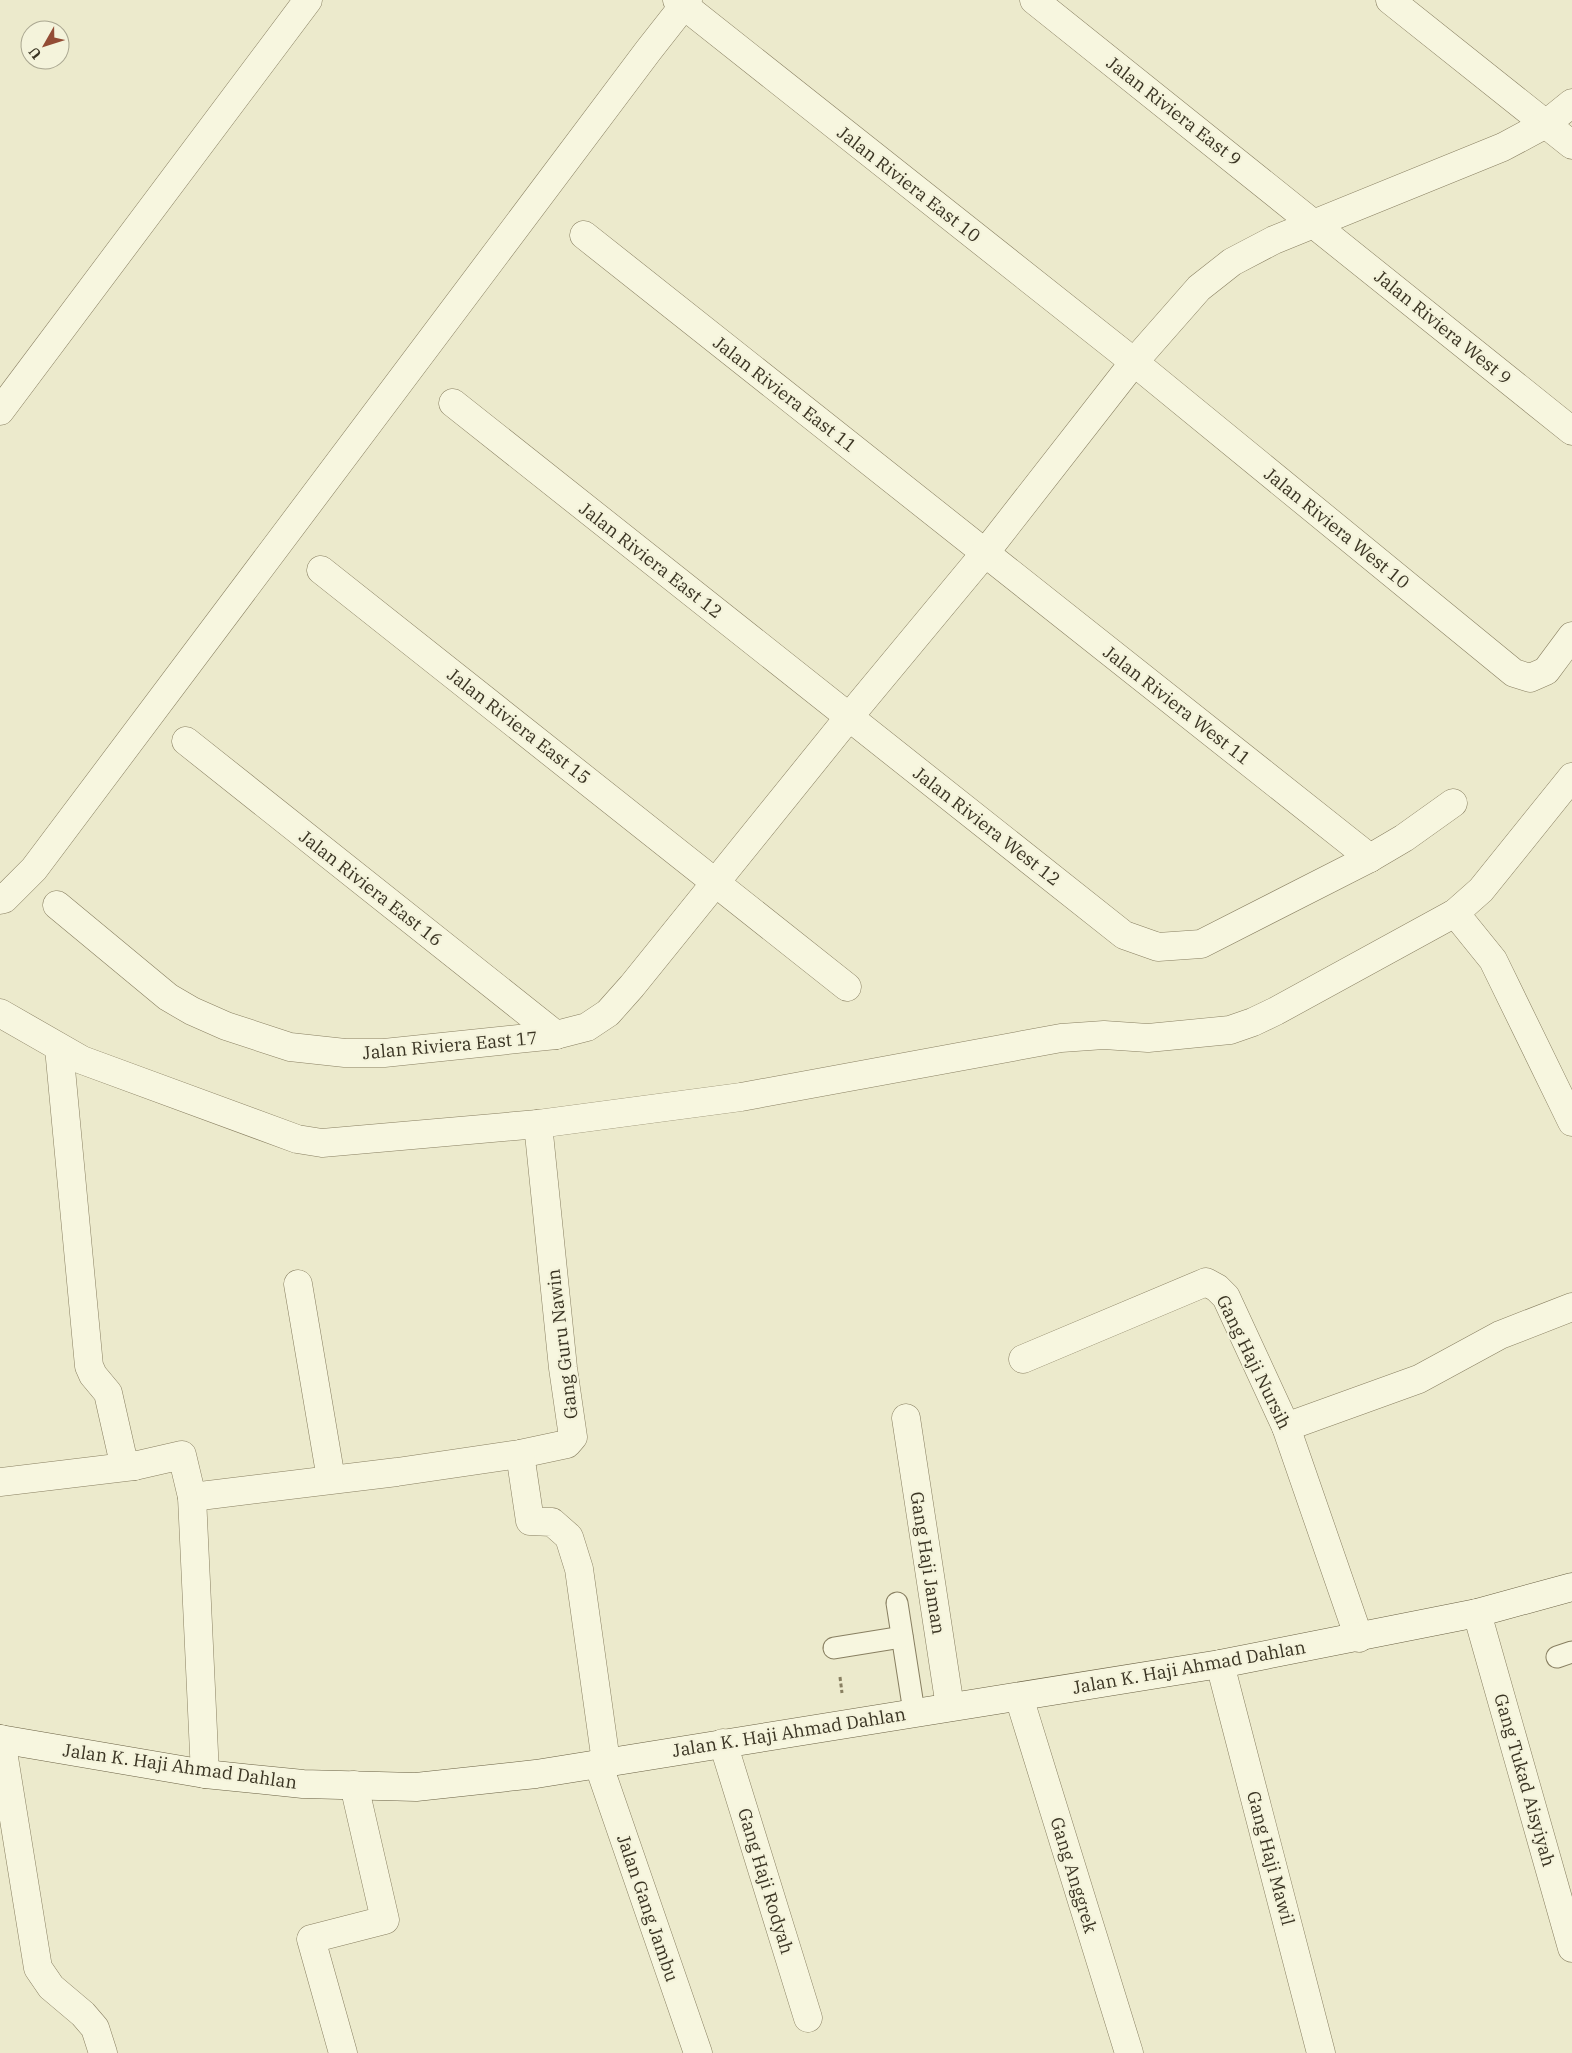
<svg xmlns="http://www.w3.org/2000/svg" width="1572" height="2053" viewBox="0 0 1572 2053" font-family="'IBM Plex Serif',serif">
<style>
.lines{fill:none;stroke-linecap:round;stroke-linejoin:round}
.lane-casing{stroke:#887f61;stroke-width:23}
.street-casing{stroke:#887f61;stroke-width:29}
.secondary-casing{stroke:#6a6144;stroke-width:29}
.path{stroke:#887f61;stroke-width:3;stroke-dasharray:4 2.5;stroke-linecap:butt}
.lane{stroke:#f7f6df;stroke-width:21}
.street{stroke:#f7f6df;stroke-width:28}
.secondary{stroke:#f7f6df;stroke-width:28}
.labels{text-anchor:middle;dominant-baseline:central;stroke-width:4.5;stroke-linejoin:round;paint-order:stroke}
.street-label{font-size:18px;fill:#3a3423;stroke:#f4f3db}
</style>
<rect width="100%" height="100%" fill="#eceacc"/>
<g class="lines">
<g class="lane-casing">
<g id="lane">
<path d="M897 1603 914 1712"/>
<path d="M834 1648 902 1637"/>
<path d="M1557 1657 1572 1652"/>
</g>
</g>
<g class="street-casing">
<g id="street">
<path d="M677 0 1134 362 1514 673 1530 678 1546 671 1572 636"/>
<path d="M1034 0 1572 431"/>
<path d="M1390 0 1572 145"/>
<path d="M584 235 1370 858"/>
<path d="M453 403 1124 935 1158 947 1201 944 1370 858 1404 838 1453 803"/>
<path d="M0 411 308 0"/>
<path d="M321 570 847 987"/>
<path d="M186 741 556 1035"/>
<path d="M0 900 4 899 34 869 648 51 688 0"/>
<path d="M57 905 168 997 192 1011 226 1026 290 1047 345 1053H384L556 1035 587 1027 608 1013 632 986 849 717 985 553 1134 362 1199 288 1232 262 1274 240 1503 147 1546 124 1572 103"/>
<path d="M1455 913 1493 960 1572 1122"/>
<path d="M0 1013 82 1060 297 1139 322 1143 538 1124 741 1097 1061 1038 1104 1035 1148 1038 1230 1030 1253 1022 1276 1011 1455 913 1481 890 1572 777"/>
<path d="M59 1048 89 1366 93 1375 108 1393 122 1455 127 1464 134 1466 182 1455 192 1497 397 1472 520 1454 567 1444 573 1437 563 1368 538 1124"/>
<path d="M298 1284 331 1479"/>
<path d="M1023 1359 1206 1282 1217 1288 1226 1297 1286 1427 1359 1638"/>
<path d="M906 1418 950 1707"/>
<path d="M1286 1427 1419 1379 1500 1335 1572 1307"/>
<path d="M520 1454 530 1521 552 1522 569 1537 579 1569 606 1762"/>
<path d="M0 1482 134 1466"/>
<path d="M192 1497 205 1774"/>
<path d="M1477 1613 1572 1948"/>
<path d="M1220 1664 1321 2053"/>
<path d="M1019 1697 1129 2053"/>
<path d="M1 1739 38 1968 51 1987 83 2014 95 2028 103 2053"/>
<path d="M723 1743 808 2018"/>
<path d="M598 1763 698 2053"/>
<path d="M343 2053 311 1939 385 1920 354 1785"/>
</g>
</g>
<g class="secondary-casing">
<path id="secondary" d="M0 1739 205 1774 303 1784 416 1787 536 1774 1220 1664 1477 1613 1572 1587"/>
</g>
<path class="path" d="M840 1677 842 1693"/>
<use href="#lane" class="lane"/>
<use href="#street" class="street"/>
<use href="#secondary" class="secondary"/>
</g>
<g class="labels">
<g class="street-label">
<text transform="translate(1174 111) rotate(38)">Jalan Riviera East 9</text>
<text transform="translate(909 184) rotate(38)">Jalan Riviera East 10</text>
<text transform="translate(1443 327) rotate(39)">Jalan Riviera West 9</text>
<text transform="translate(785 394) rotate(38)">Jalan Riviera East 11</text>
<text transform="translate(1337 528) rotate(39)">Jalan Riviera West 10</text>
<text transform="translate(651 560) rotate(38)">Jalan Riviera East 12</text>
<text transform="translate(1177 705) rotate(38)">Jalan Riviera West 11</text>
<text transform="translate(519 726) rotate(38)">Jalan Riviera East 15</text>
<text transform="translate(987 826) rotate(38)">Jalan Riviera West 12</text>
<text transform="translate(371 888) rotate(38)">Jalan Riviera East 16</text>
<text transform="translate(450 1045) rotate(-5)">Jalan Riviera East 17</text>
<text transform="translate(562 1344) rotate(-97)">Gang Guru Nawin</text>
<text transform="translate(1254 1362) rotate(64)">Gang Haji Nursih</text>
<text transform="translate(928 1563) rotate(81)">Gang Haji Jaman</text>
<text transform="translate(1189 1667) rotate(-10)">Jalan K. Haji Ahmad Dahlan</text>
<text transform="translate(789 1732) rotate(-9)">Jalan K. Haji Ahmad Dahlan</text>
<text transform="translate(180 1766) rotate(8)">Jalan K. Haji Ahmad Dahlan</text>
<text transform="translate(1525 1780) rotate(74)">Gang Tukad Aisyiyah</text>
<text transform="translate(1271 1858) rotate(75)">Gang Haji Mawil</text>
<text transform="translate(1074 1875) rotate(73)">Gang Anggrek</text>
<text transform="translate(766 1881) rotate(73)">Gang Haji Rodyah</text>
<text transform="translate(648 1908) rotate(71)">Jalan Gang Jambu</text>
</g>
</g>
<g transform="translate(45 45) rotate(231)"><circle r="24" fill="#f4f3db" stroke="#aaa791"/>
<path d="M0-4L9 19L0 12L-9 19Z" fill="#934c35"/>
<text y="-8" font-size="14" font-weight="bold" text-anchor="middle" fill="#3a3423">U</text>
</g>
</svg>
